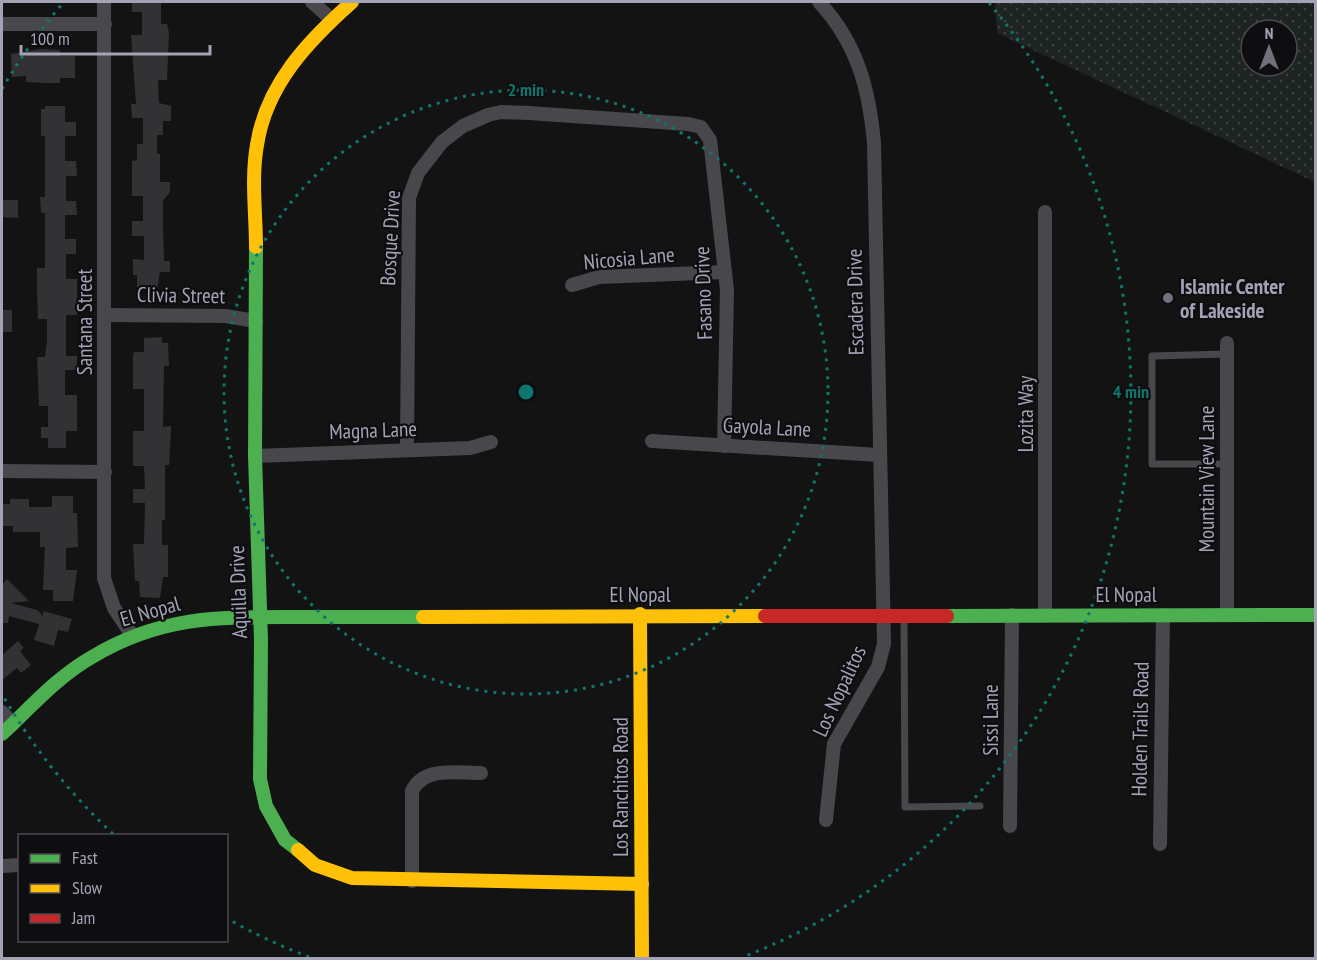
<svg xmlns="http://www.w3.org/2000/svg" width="1317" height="960" viewBox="0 0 1317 960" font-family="'PT Sans Narrow',sans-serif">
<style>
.grass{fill:url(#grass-dots);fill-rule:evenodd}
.building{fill:#323235}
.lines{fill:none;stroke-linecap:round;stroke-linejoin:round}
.lane{stroke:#48474c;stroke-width:7}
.street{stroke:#48474c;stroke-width:14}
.fast{stroke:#4caf50;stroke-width:14}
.slow{stroke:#ffc107;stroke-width:14}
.jam{stroke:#c62828;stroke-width:14}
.ring{fill:none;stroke:#0f766e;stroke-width:3;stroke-dasharray:3 6}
.poi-dot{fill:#71717d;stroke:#0e0d0f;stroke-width:2}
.labels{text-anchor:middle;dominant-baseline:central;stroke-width:4.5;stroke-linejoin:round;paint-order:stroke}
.street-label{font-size:21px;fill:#a3a3b6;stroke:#0e0d0f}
.poi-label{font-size:21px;font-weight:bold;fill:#a3a3b6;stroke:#0e0d0f;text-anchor:start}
.centre{fill:#0f766e;stroke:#0e0d0f;stroke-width:3}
.ring-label{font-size:18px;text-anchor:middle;font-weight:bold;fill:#0f766e;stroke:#0e0d0f;stroke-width:4.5;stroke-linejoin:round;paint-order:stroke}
</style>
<defs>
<pattern id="grass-dots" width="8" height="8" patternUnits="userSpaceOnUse" patternTransform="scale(1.5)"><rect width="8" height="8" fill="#1d2421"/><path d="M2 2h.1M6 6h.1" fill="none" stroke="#3b413f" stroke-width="1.8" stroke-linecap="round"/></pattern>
</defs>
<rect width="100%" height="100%" fill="#131313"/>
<path class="grass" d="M995 2H1315V182L997 33ZM1251 30H1287V66H1251Z"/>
<g class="building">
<path d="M132 2H161V24H167L169 33 167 80H158L159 103 171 106V121H163V135H157V154H160V182H170V192L163 201V225L164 261H170V272H160L157 290H137V275H133V259L144 260V236H132V221H143V196H132V161L137 160V144H143V118H132L131 104H136L131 35H142V12H132Z"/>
<path d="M40 49 60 50V56H75V78H60V83H46L26 82V76L12 77 11 54Z"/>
<path d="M45 106H65V122H76V136H65V161H76L77 176H66V201H76L77 215H65V239H76V254H66V279H77V315H66V356H77V370H65V395H77V431H66V448H48V438H41V427H48V406H39L37 357H45L47 340V319H38L37 291V268H45V213H41L40 197H45V136H41V109H45Z"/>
<path d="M2 200H18V218L2 217Z"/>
<rect x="2" y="310" width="10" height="22"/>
<path d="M162 337V343H168L169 366H164L163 427 171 426V431L169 465H165V520H162V545H168V577H163L160 598 140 597 139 581H135L133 544H144L145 503H133V489H145L144 466H133V431H144V389H133V355L134 352H144V338Z"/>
<path d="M52 496H73V513H77L78 547 66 548V570H77L73 601H53V590H43L45 547H40V532H13V526H2V504H10V499H29V507H49L52 506Z"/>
<path d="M7 579 29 601 11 603 37 610 43 616V611L72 619 68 632 58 630 54 646 34 640 39 624 9 616 8 623H2V585Z"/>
<path d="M18 641 24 648 20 651 31 665 21 673 17 668 2 680V655Z"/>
</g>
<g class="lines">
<g class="lane">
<path d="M1227 354 1152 356V464H1227"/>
<path d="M904 617 905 807 980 806"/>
</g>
<g class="street">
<path d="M104 2V578L114 608 132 635"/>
<path d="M312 2 331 19"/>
<path d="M819 2C857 43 869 88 874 143L884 644 878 667 834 744 826 820"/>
<path d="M2 24H105"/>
<path d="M1045 212V615"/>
<path d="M572 285 599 277 725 272"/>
<path d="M105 315 226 316 256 321"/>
<path d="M1227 343V614"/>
<path d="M652 441 879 455"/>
<path d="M407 450 409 198 418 173 442 142 463 126 488 115 501 112 529 113 688 124 701 127 710 140 727 290 724 446"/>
<path d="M255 456 470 448 491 442"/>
<path d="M2 471 105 472"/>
<path d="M2 712 13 724"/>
<path d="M1010 826 1012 615"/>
<path d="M1160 844 1163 615"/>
<path d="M2 866 20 865"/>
<path d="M412 881V791C424 766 457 773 481 773"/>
</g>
<g class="fast">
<path d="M256 247 255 456 261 640 260 779 266 806 285 840 298 850"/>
<path d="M947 616 1316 615"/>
<path d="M2 734C31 707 57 677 92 657 162 615 221 617 299 617 340 617 382 617 423 617"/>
</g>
<g class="slow">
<path d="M256 247C256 215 251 178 257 145 266 85 308 41 352 2"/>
<path d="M640 614 642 958"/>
<path d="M423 617 765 616"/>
<path d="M298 850 315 865 352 878 642 884"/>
</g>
<path class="jam" d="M765 616H947"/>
</g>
<g class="ring">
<circle cx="526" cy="392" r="302"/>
<path d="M309 957A605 605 0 0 1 228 919M113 834A605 605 0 0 1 2 694M2 89A605 605 0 0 1 63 3M989 3A605 605 0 0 1 743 957"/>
</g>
<circle class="poi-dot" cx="1168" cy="298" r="6"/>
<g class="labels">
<g class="street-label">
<text transform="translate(390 238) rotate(-87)">Bosque Drive</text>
<text transform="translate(629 258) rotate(-5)">Nicosia Lane</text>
<text transform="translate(703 293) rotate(-92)">Fasano Drive</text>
<text transform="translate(181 295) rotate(1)">Clivia Street</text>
<text transform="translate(855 302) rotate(-91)">Escadera Drive</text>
<text transform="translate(84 322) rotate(-90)">Santana Street</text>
<text transform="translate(1025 414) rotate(-90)">Lozita Way</text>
<text transform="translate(767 427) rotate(3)">Gayola Lane</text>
<text transform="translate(373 430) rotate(-2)">Magna Lane</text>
<text transform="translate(1206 479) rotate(-90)">Mountain View Lane</text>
<text transform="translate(238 592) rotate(-92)">Aquilla Drive</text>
<text x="640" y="594">El Nopal</text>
<text x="1126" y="594">El Nopal</text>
<text transform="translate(150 611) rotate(-16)">El Nopal</text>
<text transform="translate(839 691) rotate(-65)">Los Nopalitos</text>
<text transform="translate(990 720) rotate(-90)">Sissi Lane</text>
<text transform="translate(1140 729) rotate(-89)">Holden Trails Road</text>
<text transform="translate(620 787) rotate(-90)">Los Ranchitos Road</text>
</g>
<g class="poi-label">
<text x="1180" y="286">Islamic Center<tspan x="1180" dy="24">of Lakeside</tspan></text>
</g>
</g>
<circle cx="526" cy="392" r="9" class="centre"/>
<g class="ring-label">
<text x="526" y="96">2 min</text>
<text x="1131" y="398">4 min</text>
</g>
<rect width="1317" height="960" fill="none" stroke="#a3a3b6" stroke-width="6"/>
<rect x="18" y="834" width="210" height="108" fill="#0e0d0f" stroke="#4a4952" stroke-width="1.5"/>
<rect x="30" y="854" width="30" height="9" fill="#4caf50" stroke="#4a4952" stroke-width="1.5"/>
<text x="72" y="864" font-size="18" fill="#a3a3b6">Fast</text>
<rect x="30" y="884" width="30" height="9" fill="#ffc107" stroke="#4a4952" stroke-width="1.5"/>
<text x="72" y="894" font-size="18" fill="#a3a3b6">Slow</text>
<rect x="30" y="914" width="30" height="9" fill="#c62828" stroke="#4a4952" stroke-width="1.5"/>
<text x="72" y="924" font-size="18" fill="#a3a3b6">Jam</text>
<g transform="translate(1269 48)"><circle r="28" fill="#0e0d0f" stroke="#4a4952" stroke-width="1.5"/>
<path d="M0-4.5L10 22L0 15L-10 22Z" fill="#71717d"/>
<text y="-9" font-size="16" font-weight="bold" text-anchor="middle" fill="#a3a3b6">N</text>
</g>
<path d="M21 45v9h189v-9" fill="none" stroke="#a3a3b6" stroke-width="3"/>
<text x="30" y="45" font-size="18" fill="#a3a3b6" stroke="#0e0d0f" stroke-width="4.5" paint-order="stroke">100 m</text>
</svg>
